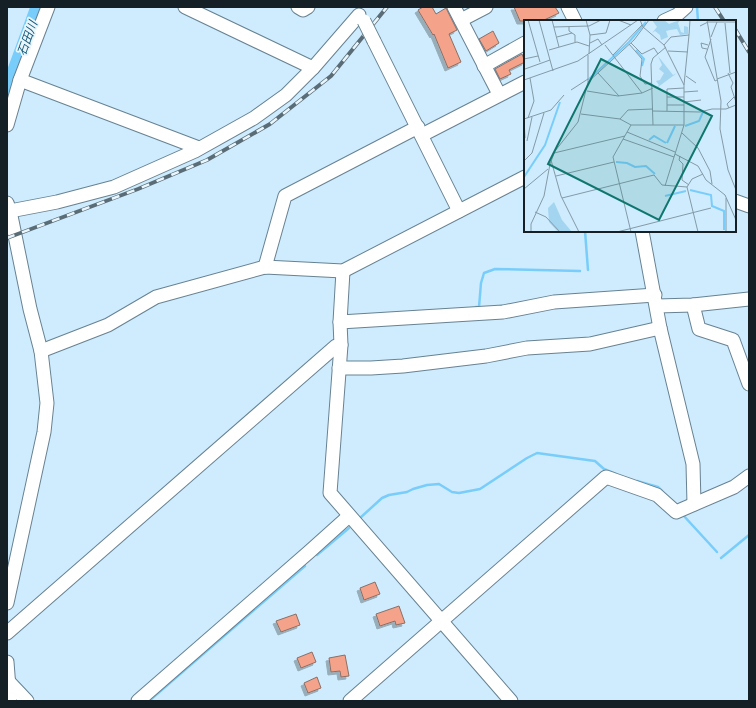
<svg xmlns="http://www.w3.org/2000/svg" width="756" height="708" viewBox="0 0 756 708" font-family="Cabin,'Noto Sans JP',sans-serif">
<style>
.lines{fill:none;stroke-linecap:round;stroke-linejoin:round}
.stream{stroke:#79cdfa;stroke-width:2.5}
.river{stroke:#79cdfa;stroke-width:15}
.building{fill:#f4a28a;stroke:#8b6e65;filter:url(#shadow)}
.minor-casing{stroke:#678292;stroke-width:15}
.minor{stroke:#fff;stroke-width:13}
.rail-casing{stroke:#5a6c76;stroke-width:4}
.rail{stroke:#eaf6fd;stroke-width:2.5;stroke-dasharray:8;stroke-linecap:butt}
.minor-bridge-casing{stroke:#678292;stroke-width:15;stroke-linecap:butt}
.minor-bridge{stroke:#fff;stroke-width:13}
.labels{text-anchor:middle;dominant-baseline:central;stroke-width:3.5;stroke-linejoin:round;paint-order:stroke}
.water-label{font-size:12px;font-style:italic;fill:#185a78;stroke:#eaf6fd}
.inset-river{fill:none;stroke:#79cdfa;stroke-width:2}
.inset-road{fill:none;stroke:#849aa7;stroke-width:1}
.view{fill:#0f766e;fill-opacity:0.15;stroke:#0f766e;stroke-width:2}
.inset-edge{fill:none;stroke:#152026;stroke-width:2}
</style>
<defs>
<filter id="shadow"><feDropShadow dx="-3" dy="3" stdDeviation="0" flood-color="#0004"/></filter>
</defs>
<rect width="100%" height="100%" fill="#ceecfd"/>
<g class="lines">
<g class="stream">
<path d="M697 7 698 21"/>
<path d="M585 231 588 270"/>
<path d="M476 307H479L481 283 484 273 495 269 580 271"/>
<path d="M637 481 658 487 662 491"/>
<path d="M683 515 717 552"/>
<path d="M360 518 382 498 389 495 407 492 413 489 427 485 439 484 452 492 459 493 480 489 527 458 537 453 595 461 604 469 616 474"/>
<path d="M317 555 349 528"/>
<path d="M721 558 749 535"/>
<path d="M149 701 305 566"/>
</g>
<path class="river" d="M7 92 38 7"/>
</g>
<g class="building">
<path d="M423 7H432L436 14 446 8 457 30 449 34 461 62 448 68 434 34 433 35 418 10Z"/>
<path d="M514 7H555L559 13 542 21H520Z"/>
<path d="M493 31 499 43 486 51 479 39Z"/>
<path d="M522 54 525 62 509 70 511 74 500 79 495 69Z"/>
<path d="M375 582 380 594 364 600 360 588Z"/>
<path d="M399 606 405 623 396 625 395 621 380 626 376 614Z"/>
<path d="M296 614 300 625 281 632 276 621Z"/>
<path d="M312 652 316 662 301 668 297 658Z"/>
<path d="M345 655 349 676 341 677 340 671 331 672 329 658Z"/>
<path d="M317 677 321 688 308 693 304 683Z"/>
</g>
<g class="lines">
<g class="minor-casing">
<g id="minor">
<path d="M185 7 313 68 359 15"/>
<path d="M298 7 303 10 308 7"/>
<path d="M454 7 499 94"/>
<path d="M568 7 575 21"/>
<path d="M461 20 486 7"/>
<path d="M664 21 677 15 686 7"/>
<path d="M374 41 459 211"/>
<path d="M484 66 525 43"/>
<path d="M20 80 199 148"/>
<path d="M7 125 20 80 48 7"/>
<path d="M422 135 525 82"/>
<path d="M735 201 749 206"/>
<path d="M7 203 10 211 30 309 41 351 47 403 44 432 7 603"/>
<path d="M10 211 57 202 114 187 195 151 254 118 286 95 313 68"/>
<path d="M642 231 660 328 693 464 694 504"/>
<path d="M265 267 285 196 418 127"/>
<path d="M343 271 340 322 341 345 330 493 511 701"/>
<path d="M693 305 699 329 733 340 749 384"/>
<path d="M657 306 693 305 749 299"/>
<path d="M340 322 503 312 554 302 655 295"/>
<path d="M41 351 108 325 156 297 265 267 343 271 525 177"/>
<path d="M339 368H371L403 366 486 356 527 348 590 344 660 328"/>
<path d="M7 633 336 346 341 345"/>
<path d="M7 662 10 701"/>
<path d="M9 682 27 701"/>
<path d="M138 701 309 552 349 516"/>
<path d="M350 701 606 477 657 495 676 512 734 487 749 476"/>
</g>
</g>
<use href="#minor" class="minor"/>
<g class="rail-casing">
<g id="rail">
<path d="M715 7 724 21"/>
<path d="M735 29 749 52"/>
<path d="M7 238 138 189 207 160 270 124 331 76 387 7"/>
</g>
</g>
<use href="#rail" class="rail"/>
<g class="minor-bridge-casing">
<path id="minor-bridge" d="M364 21 374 41"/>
</g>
<use href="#minor-bridge" class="minor-bridge"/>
</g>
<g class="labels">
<g class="water-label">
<text transform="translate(27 38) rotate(-70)">石田川</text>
</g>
</g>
<g transform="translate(524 20)">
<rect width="212" height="212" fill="#ceecfd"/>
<path d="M128 0H140L145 4 156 0 154 3 157 12 160 13V6L164 7V14L156 15 153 9 146 10 142 11 144 17 137 20 136 15 131 11 128 13 133 7ZM134 36 149 55 153 53 130 70 135 65 132 61 136 60 140 53 135 49 138 45ZM30 182 38 200 48 212H34L25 202 24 188Z" fill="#a3d4f0"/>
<path class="inset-river" d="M112 30 120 39 118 46M64 60 105 22 122 2M161 106 175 101 179 92M125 120 130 116 142 123M143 123 151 106M92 142 103 143 111 147 122 146 131 154M0 157 21 125 36 82M166 170 187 175 188 186 200 191V210M141 176 162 171"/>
<path class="inset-road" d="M4 0 16 42M15 0 29 51M28 0 35 27M62 0 66 15 65 34M94 0 107 5M116 0 119 7 140 25 160 65M183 0 197 81 196 109 204 150 212 170M201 3 206 53M45 6V11L51 15V22M176 6 184 2H212M30 7 65 6 77 0M66 15 82 13 86 0M33 17 48 13M187 17 193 2M187 19 181 37 191 61 193 60M66 23 74 19 78 25M107 23 118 34 130 28 134 34M105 24 118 39 116 56 121 64 128 63M81 25 118 73 129 68M140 25 147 17 165 15 166 0M183 29 178 28 177 23 184 25M25 30 53 22 65 26M144 31 164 32M64 35V62L110 20 125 0M89 35 118 5M0 39 14 36M1 49 26 40M74 53 95 76M204 53 209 63 207 67 212 82M162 56 172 63M193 59 212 52M0 60 54 41 114 0M47 70 64 59M63 71 94 76 118 73M160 72 174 71M143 77H160M160 82 177 80M143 85H160M205 88 203 84 210 77M129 91 176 92 188 89H202L212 85M143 91V69L160 68M57 94 96 99 107 105H160M4 98 10 81 6 58M0 99 27 90 40 75M0 99 1 118M96 99 104 90 129 89M107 105 89 137 107 212M129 105 127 44 129 38 142 27M103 112 151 132M158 113 174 128 186 151 188 164M99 119 150 137M3 121 8 97M30 133 101 116M151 134 174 146 182 160 201 175 212 200M156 136 155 140 159 144 158 160 165 165M27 140 37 176 55 212M0 145V141L8 133 20 93M32 156 90 142M141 166 160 105V65L165 15M0 169 24 149M38 178 130 155 138 165 163 167M11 192 22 197 36 212M7 212V204L20 176 26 144 31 131 54 102 64 62M93 212 187 188M174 212 163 167 168 159 179 154M202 212V178"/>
<path class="view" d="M77 39 188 96 135 200 24 144Z"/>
<rect width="212" height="212" class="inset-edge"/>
</g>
<rect width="756" height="708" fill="none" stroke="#152026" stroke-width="16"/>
</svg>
